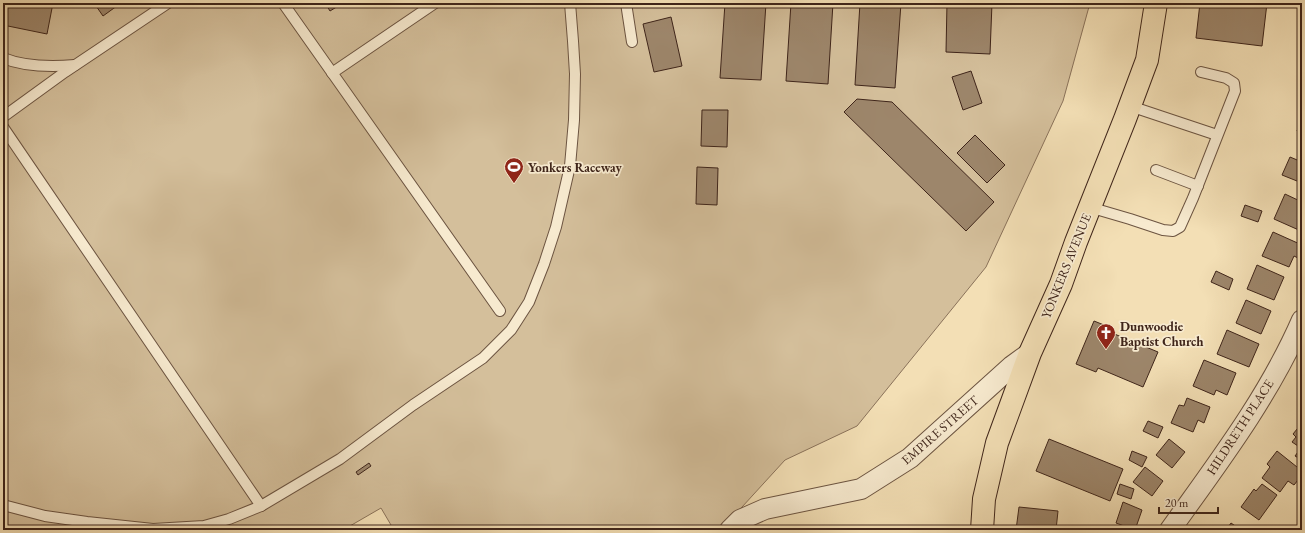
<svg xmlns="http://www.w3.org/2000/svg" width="1305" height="533" viewBox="0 0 1305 533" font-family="'EB Garamond',serif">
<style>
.green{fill:#d4bf9b;stroke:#8a725a}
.building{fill:#9d866b;stroke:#3f251a}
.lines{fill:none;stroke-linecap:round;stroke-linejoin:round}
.lane-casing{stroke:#6c5441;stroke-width:12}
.street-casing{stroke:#6c5441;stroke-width:22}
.primary-casing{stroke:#3f251a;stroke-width:24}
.lane{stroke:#f7eacf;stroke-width:10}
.street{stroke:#f7eacf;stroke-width:20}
.primary{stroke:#f3dfb5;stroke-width:22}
.labels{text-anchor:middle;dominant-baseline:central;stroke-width:3.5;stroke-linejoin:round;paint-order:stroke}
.poi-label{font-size:13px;font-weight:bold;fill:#3f251a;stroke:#f7eacf;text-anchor:start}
.street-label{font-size:13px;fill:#3f251a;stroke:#f7eacf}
</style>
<rect width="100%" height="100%" fill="#f3dfb5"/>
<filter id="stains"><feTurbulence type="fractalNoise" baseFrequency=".005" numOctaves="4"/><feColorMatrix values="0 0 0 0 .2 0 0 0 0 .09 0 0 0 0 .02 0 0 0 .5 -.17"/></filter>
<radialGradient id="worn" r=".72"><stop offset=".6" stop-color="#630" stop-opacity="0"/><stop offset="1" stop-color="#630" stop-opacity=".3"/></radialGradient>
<path class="green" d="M3 3H1090L1063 101 986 267 857 426 785 460 721 530H379L391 525 381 508 343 530H3Z"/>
<g class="building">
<path d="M3 3H53L47 34 3 25Z"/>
<path d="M94 3H121L103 16Z"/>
<path d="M325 3H343L330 11Z"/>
<path d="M725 3H766L761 80 720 78Z"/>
<path d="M791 3H833L828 84 786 81Z"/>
<path d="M860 3H901L895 88 855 85Z"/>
<path d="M947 3H992L990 54 946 52Z"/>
<path d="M1200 3H1267L1262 46 1196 38Z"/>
<path d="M671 17 682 66 654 72 643 24Z"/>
<path d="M971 71 982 103 963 110 952 77Z"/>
<path d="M857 99 892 102 994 202 966 231 844 112Z"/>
<path d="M702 110H728L727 147 701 146Z"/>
<path d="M1302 119V132L1297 131Z"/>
<path d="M975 135 1005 165 987 183 957 153Z"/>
<path d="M1290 157 1302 162V183L1282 175Z"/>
<path d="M697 167 718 168 717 205 696 204Z"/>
<path d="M1285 194 1302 202V227L1301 231 1274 219Z"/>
<path d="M1245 205 1262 211 1258 222 1241 216Z"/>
<path d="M1273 232 1302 245V249L1298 258 1294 256 1289 267 1262 256Z"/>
<path d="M1257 265 1284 277 1274 300 1247 289Z"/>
<path d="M1216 271 1233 279 1229 290 1211 282Z"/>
<path d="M1246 300 1271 311 1261 334 1236 323Z"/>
<path d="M1094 321 1114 329 1112 333 1158 352 1143 387 1098 368 1096 372 1076 364Z"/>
<path d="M1227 330 1259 344 1249 367 1217 354Z"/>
<path d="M1204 360 1236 373 1227 395 1216 390 1214 395 1193 386Z"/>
<path d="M1187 398 1210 407 1204 423 1198 420 1193 432 1171 423 1179 405 1184 406Z"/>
<path d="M1148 421 1163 427 1158 438 1143 431Z"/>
<path d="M1302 423V460L1295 456 1301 448 1292 442 1296 437 1293 434Z"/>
<path d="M1049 439 1123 469 1110 501 1036 471Z"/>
<path d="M1169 439 1185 452 1172 468 1156 455Z"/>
<path d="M1132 451 1147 457 1142 467 1129 460Z"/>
<path d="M1277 451 1302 471V475L1294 485 1288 481 1280 492 1262 478 1270 467 1267 464Z"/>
<path d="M369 463 371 466 358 475 356 472Z"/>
<path d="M1145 467 1163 481 1152 496 1133 482Z"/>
<path d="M1120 484 1134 489 1131 499 1117 494Z"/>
<path d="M1262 484 1277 495 1259 520 1241 507 1254 489 1256 491Z"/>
<path d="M1123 502 1142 510 1135 530 1116 523Z"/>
<path d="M1019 507 1058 511 1056 530H1016Z"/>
<path d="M1231 523 1241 530H1226Z"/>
</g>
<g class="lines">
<g class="lane-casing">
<g id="lane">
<path d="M283 3 500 311"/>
<path d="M626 3 632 42"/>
<path d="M3 58C25 67 51 67 75 65"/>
<path d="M332 73 435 3"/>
<path d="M1130 106 1217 135"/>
<path d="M3 117 65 72 168 3"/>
<path d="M3 127 261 506"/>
<path d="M1156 170 1198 186"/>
<path d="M1089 207 1130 219 1163 230 1173 231 1180 227 1193 198 1235 91 1234 83 1226 78 1201 72"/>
<path d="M3 505 45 516 87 522 153 529 204 526 229 519 261 506 340 459 413 405 483 358 511 330 529 302 544 264 556 227 570 166 574 120 575 74 573 41 570 3"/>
</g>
</g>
<g class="street-casing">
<g id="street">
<path d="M730 530 740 520 765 509 861 489 910 458 1012 366 1030 353"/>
<path d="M1170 530C1218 463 1269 396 1302 320"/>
</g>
</g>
<g class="primary-casing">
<path id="primary" d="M982 530 984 499 997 443 1030 353 1061 284 1076 242 1125 119 1147 60 1156 3"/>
</g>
<use href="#lane" class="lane"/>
<use href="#street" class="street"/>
<use href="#primary" class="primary"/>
</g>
<defs>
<g id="stadium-pin" transform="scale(1)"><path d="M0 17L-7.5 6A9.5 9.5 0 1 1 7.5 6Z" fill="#8f2418" stroke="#f7eacf"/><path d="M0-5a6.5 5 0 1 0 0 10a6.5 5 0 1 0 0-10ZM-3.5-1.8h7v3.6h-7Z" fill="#fff"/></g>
<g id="church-pin" transform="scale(1)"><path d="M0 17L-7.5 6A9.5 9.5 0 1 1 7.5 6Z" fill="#8f2418" stroke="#f7eacf"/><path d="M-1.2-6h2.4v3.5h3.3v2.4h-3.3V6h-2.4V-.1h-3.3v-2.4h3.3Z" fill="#fff"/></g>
</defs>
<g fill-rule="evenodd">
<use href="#stadium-pin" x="514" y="167"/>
<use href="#church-pin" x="1106" y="333"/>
</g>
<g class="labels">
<g class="poi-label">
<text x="528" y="167">Yonkers Raceway</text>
<text x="1120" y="326">Dunwoodie<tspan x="1120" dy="15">Baptist Church</tspan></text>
</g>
<g class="street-label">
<text transform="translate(1066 266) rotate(-68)">YONKERS AVENUE</text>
<text transform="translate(1240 427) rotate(-57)">HILDRETH PLACE</text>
<text transform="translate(940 430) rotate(-41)">EMPIRE STREET</text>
</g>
</g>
<rect width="1305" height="533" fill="none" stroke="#f3dfb5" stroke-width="16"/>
<rect x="4" y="4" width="1297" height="525" fill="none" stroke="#3f251a" stroke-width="2"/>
<rect x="8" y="8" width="1289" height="517" fill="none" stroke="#3f251a"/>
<path d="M1159 507v6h59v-6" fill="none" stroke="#3f251a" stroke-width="2"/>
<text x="1165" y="507" font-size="12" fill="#3f251a" stroke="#f7eacf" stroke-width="3" paint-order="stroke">20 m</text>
<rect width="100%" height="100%" filter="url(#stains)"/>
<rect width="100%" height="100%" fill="url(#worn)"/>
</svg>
